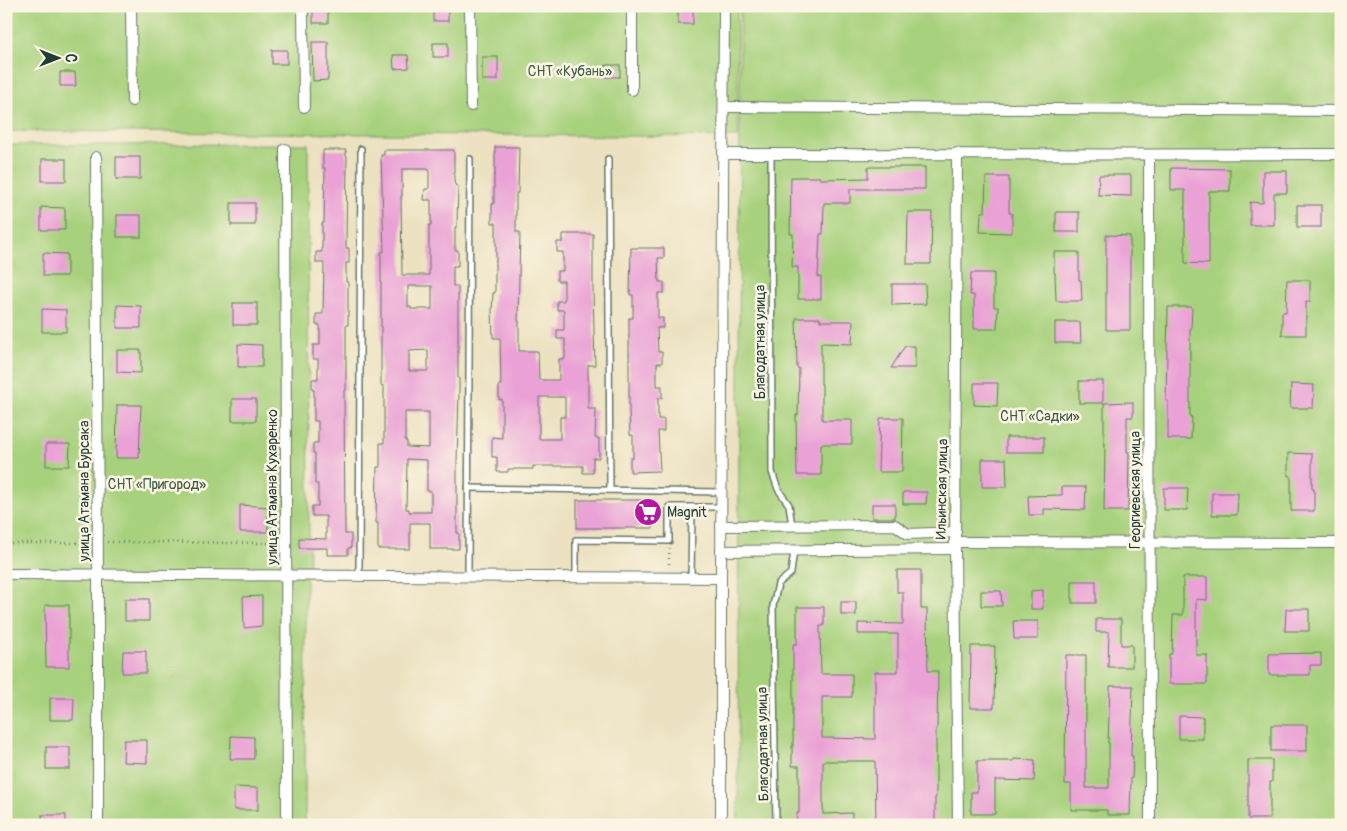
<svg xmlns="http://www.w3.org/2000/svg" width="1347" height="831" viewBox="0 0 1347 831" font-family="Pangolin,sans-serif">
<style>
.green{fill:#a8d17d;stroke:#648758}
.building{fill:#eaa2d6;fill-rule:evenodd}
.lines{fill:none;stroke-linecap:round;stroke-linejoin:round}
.service-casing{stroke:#677765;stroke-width:8}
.minor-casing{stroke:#677765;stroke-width:12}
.path{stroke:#677765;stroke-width:2.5;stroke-dasharray:1 4;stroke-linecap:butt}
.service{stroke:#fff;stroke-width:5}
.minor{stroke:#fff;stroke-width:10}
.labels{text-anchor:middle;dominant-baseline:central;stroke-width:5;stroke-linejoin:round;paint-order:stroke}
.park-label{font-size:14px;fill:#3a5b43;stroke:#fcf5e5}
.street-label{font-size:14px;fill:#1f3d34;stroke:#fcf5e5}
.poi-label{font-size:14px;fill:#1f3d34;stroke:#fcf5e5;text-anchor:start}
</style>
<rect width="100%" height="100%" fill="#fcf5e5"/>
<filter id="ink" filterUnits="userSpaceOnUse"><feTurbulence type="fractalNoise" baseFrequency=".02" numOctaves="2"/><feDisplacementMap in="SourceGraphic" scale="10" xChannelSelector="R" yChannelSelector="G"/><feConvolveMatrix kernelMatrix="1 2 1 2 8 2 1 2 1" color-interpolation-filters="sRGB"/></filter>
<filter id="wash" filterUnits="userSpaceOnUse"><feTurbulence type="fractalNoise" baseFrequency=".0096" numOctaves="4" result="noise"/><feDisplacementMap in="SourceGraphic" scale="20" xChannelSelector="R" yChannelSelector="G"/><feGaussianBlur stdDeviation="1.12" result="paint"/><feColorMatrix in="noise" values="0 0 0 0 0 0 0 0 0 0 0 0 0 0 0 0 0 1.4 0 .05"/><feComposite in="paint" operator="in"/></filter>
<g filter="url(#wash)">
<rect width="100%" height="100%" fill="#ece2c1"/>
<g class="green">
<path d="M6 6H737L738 137 6 131Z"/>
<path d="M740 6H1341V825H738Z"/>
<path d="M308 144 309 568 306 576 305 825H6V145Z"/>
</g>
<g id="blocks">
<g class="building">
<rect x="433" y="7" width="15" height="14"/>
<rect x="313" y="9" width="15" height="14"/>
<rect x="678" y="10" width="15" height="14"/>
<path d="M312 42H328V80L313 81Z"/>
<rect x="433" y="43" width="15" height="14"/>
<rect x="272" y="50" width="15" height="14"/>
<path d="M393 55H408L409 68 394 69Z"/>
<rect x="482" y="57" width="16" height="23"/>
<rect x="606" y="65" width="14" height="12"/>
<path d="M60 72H75L76 86H60Z"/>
<path d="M495 147H519L518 193H516V232H520L518 321H519V351H538L539 380H559V359H565V339H557V330H564V310H557V301H564V281H557V271H563V252H557V242H563V234H593V292L595 365H588V409H596L595 438H599V458H593V473H583V466H533V469H508V472H497V457H492V437L502 438V399L499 400V385H501L500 338H493L492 310 493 293H495V262H496V223H492V204H494V175H495ZM539 397H565V417H560V439H539Z"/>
<path d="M323 150H346V156H347L346 248H349V263H346V282H348V325H346V390H344L345 534H351V548H348V555H327V548H299V538L326 539V516H312V506H318V484H315V453H313V443H318V421H314V390H312V379H318V359H313V345H320V325H316V314H323L324 263H316V252H322V223H324L325 168H323Z"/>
<path d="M384 150H454V181L455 185 458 186 457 227H455V250H458V266H453V286H458V378H459V393L457 460V533H459V549H430V523H410V549H378V523H376L377 467H380V443H384V386H381V252H384L381 155H384ZM402 169H429V189H425L424 200H431V225H429V275H402L401 196H402ZM408 286H432V309H411V307H408ZM428 350V371H409V351ZM405 412H429V448L407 447V441H405ZM407 459 427 460V491H431V512H409V509H406Z"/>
<rect x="116" y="157" width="24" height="22"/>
<rect x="42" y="159" width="24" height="22"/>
<path d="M868 167H925V189H850V203H824L823 234H820L818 277H821V299H798V267H792L793 234H790L791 177H820V179L868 178Z"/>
<path d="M1171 168 1230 169V191H1209V264L1185 263V190H1171Z"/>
<path d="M1263 171H1287V193H1274V225H1250V202L1263 203Z"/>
<path d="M1099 175H1131V196L1098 195Z"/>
<path d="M986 177H1009V213H1012V233L980 232 981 212H985Z"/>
<rect x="231" y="203" width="24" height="22"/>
<rect x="1297" y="205" width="24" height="22"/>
<path d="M41 207 65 208V230H41Z"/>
<path d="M908 212H932L931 264H907Z"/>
<rect x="1056" y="212" width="23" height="20"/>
<rect x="117" y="215" width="24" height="22"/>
<path d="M1106 235 1130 236V330H1106Z"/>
<path d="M631 248H664V258H658L659 282H664V293H658V318H663V328H657L658 352H662V363H657V386H662V398H658V419H664V431H658L660 471 630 472V458H633V435H630L629 409V318H633V295H630Z"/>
<path d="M1054 252H1079V280H1081L1082 301H1056L1055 273H1054Z"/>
<path d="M43 253 67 254V276H43Z"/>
<path d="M971 273H994V307H998L997 329H974V295H970Z"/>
<path d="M1287 280H1310V302H1306V335H1282V312H1286Z"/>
<path d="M892 284H925L926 304 892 305Z"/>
<rect x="233" y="303" width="24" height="22"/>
<path d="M117 305 141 306V328H117Z"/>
<path d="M1168 307H1192L1191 329H1190V417H1192L1191 439H1168V401H1166Z"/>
<path d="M42 309 66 310V332H42Z"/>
<path d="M796 318H820V321H853L852 344 821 343V384H822V420H852V444H821V475H797L796 415H798L799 368H797Z"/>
<path d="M1055 322H1080L1081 343H1055Z"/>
<path d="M238 344 262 345V367H238Z"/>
<path d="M905 346H915V368H891Z"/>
<path d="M117 350H141V373L117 372Z"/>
<rect x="1079" y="381" width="24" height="22"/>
<path d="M974 383H998L997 406 974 405Z"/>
<path d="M1291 384 1314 385 1313 408H1290Z"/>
<rect x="232" y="399" width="24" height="22"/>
<path d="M1133 402V417H1127V452H1129L1128 511H1104L1105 443H1104V403Z"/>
<path d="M117 405H141L139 458H116Z"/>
<path d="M880 418H903L902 472H878Z"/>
<rect x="1006" y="437" width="38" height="15"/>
<path d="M46 444H70L69 466H46Z"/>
<path d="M1288 453 1312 454V489H1314V511H1291V476H1288Z"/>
<path d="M982 459H1006L1007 487H982Z"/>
<path d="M1062 487H1086L1085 510 1044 509V515H1029L1028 496 1062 495Z"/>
<path d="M1164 488H1188L1187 510H1164Z"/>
<path d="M903 492H927L926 504H903Z"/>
<path d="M1212 493H1238L1237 515H1212Z"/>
<rect x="577" y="500" width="76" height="28"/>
<rect x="872" y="504" width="23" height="14"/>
<path d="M240 505 268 507V532H240Z"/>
<path d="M897 570H921V609H927L928 671H938L937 729H936V798H935V825H876L875 761H823V814L852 813V825H796L797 813H799V766H792V746H793V644H797V607H824V626H820L821 674H852V697H822V738L875 739V672H898V634H858V623L903 624V592H897Z"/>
<path d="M1183 577H1207V600L1196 599V655H1207V684H1169V654H1172L1173 615H1183Z"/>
<rect x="1072" y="581" width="24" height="22"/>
<path d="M1043 590V609H1031V591Z"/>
<path d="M981 591H1001L1002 606H981Z"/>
<path d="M262 596V626L244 628 243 597Z"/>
<rect x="125" y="599" width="24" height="22"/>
<rect x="841" y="602" width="15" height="13"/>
<path d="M45 605H69V667H46Z"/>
<path d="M1286 609H1309V631H1285Z"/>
<path d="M1096 619H1121V645H1132V667H1108L1109 632H1096Z"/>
<path d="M1013 621H1038V639H1014Z"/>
<path d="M971 646H995L994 708H970Z"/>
<path d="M123 651H146V673H122Z"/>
<path d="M1321 653V665H1310V675H1269V654Z"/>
<path d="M1066 655H1086V788H1109V743H1108L1110 686H1133L1131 756H1133L1132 778H1131L1130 815H1107V810H1071V784H1065Z"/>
<path d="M50 698H74L73 720H50Z"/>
<path d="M1179 716 1203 717V739H1179Z"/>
<rect x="1271" y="725" width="36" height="26"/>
<path d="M231 736 254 737V759H230Z"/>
<path d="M124 740H147V763L123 762Z"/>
<rect x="46" y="747" width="24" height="22"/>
<path d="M1014 759 1035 760 1034 781 995 780V814H971V792H977V761H1014Z"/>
<path d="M1248 760H1272V782H1270V819H1248Z"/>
<path d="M234 787 258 788V810H234Z"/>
<rect x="42" y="815" width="24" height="10"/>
</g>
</g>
</g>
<g filter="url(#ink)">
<use href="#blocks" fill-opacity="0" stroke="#677765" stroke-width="1"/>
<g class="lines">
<g class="service-casing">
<g id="service">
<path d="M771 154 772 472 778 489 789 505 792 526"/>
<path d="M608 159 610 490"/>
<path d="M468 488 721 492"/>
<path d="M692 507H721"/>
<path d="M359 576 361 149"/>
<path d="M468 576 470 159"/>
<path d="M576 578V540L669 541V507H692L691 578"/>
<path d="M776 825 773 606 778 584 791 573 794 551"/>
</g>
</g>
<g class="minor-casing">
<g id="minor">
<path d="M131 6 132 101"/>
<path d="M303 6 304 107"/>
<path d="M470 6 471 106"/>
<path d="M632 90V6"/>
<path d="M724 107 1341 111"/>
<path d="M285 149 287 825"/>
<path d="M957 153 955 549 958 825"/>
<path d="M723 154C929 154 1135 155 1341 154"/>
<path d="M1149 155 1150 825"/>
<path d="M96 157 98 573V825"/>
<path d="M721 526 895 525 908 534 956 532"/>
<path d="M955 542 1341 543"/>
<path d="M721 551 955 549"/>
<path d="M6 574 721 578"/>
<path d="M721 825V578L724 6"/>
</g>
</g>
<g class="path">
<path d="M107 542 277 543"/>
<path d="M6 543H87"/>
<path d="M669 548V567"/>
</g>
<use href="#service" class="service"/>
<use href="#minor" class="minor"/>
</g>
</g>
<defs>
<g id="supermarket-disc" transform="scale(1.4375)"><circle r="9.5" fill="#b5179e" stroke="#fcf5e5"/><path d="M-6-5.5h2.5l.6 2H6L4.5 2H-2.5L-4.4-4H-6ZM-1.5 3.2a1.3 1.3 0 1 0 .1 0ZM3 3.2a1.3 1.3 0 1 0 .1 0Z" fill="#fff"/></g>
</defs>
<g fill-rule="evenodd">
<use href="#supermarket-disc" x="648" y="512"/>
</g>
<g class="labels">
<g class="park-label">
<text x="570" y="71">СНТ «Кубань»</text>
<text x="1040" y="416">СНТ «Садки»</text>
<text x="157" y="484">СНТ «Пригород»</text>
</g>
<g class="street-label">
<text transform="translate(760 342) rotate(-90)">Благодатная улица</text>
<text transform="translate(272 487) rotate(-90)">улица Атамана Кухаренко</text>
<text transform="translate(942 489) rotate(-89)">Ильинская улица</text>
<text transform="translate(1135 490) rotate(-90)">Георгиевская улица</text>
<text transform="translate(84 491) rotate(-90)">улица Атамана Бурсака</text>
<text transform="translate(763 744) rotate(-91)">Благодатная улица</text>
</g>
<g class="poi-label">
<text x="667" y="512">Magnit</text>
</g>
</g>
<rect width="1347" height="831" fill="none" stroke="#fcf5e5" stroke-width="25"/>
<g transform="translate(58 58) rotate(90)" stroke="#fcf5e5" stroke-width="4" paint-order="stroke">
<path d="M0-4L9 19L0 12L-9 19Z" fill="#1f3d34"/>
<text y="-8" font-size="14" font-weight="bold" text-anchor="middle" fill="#1f3d34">С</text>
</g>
</svg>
